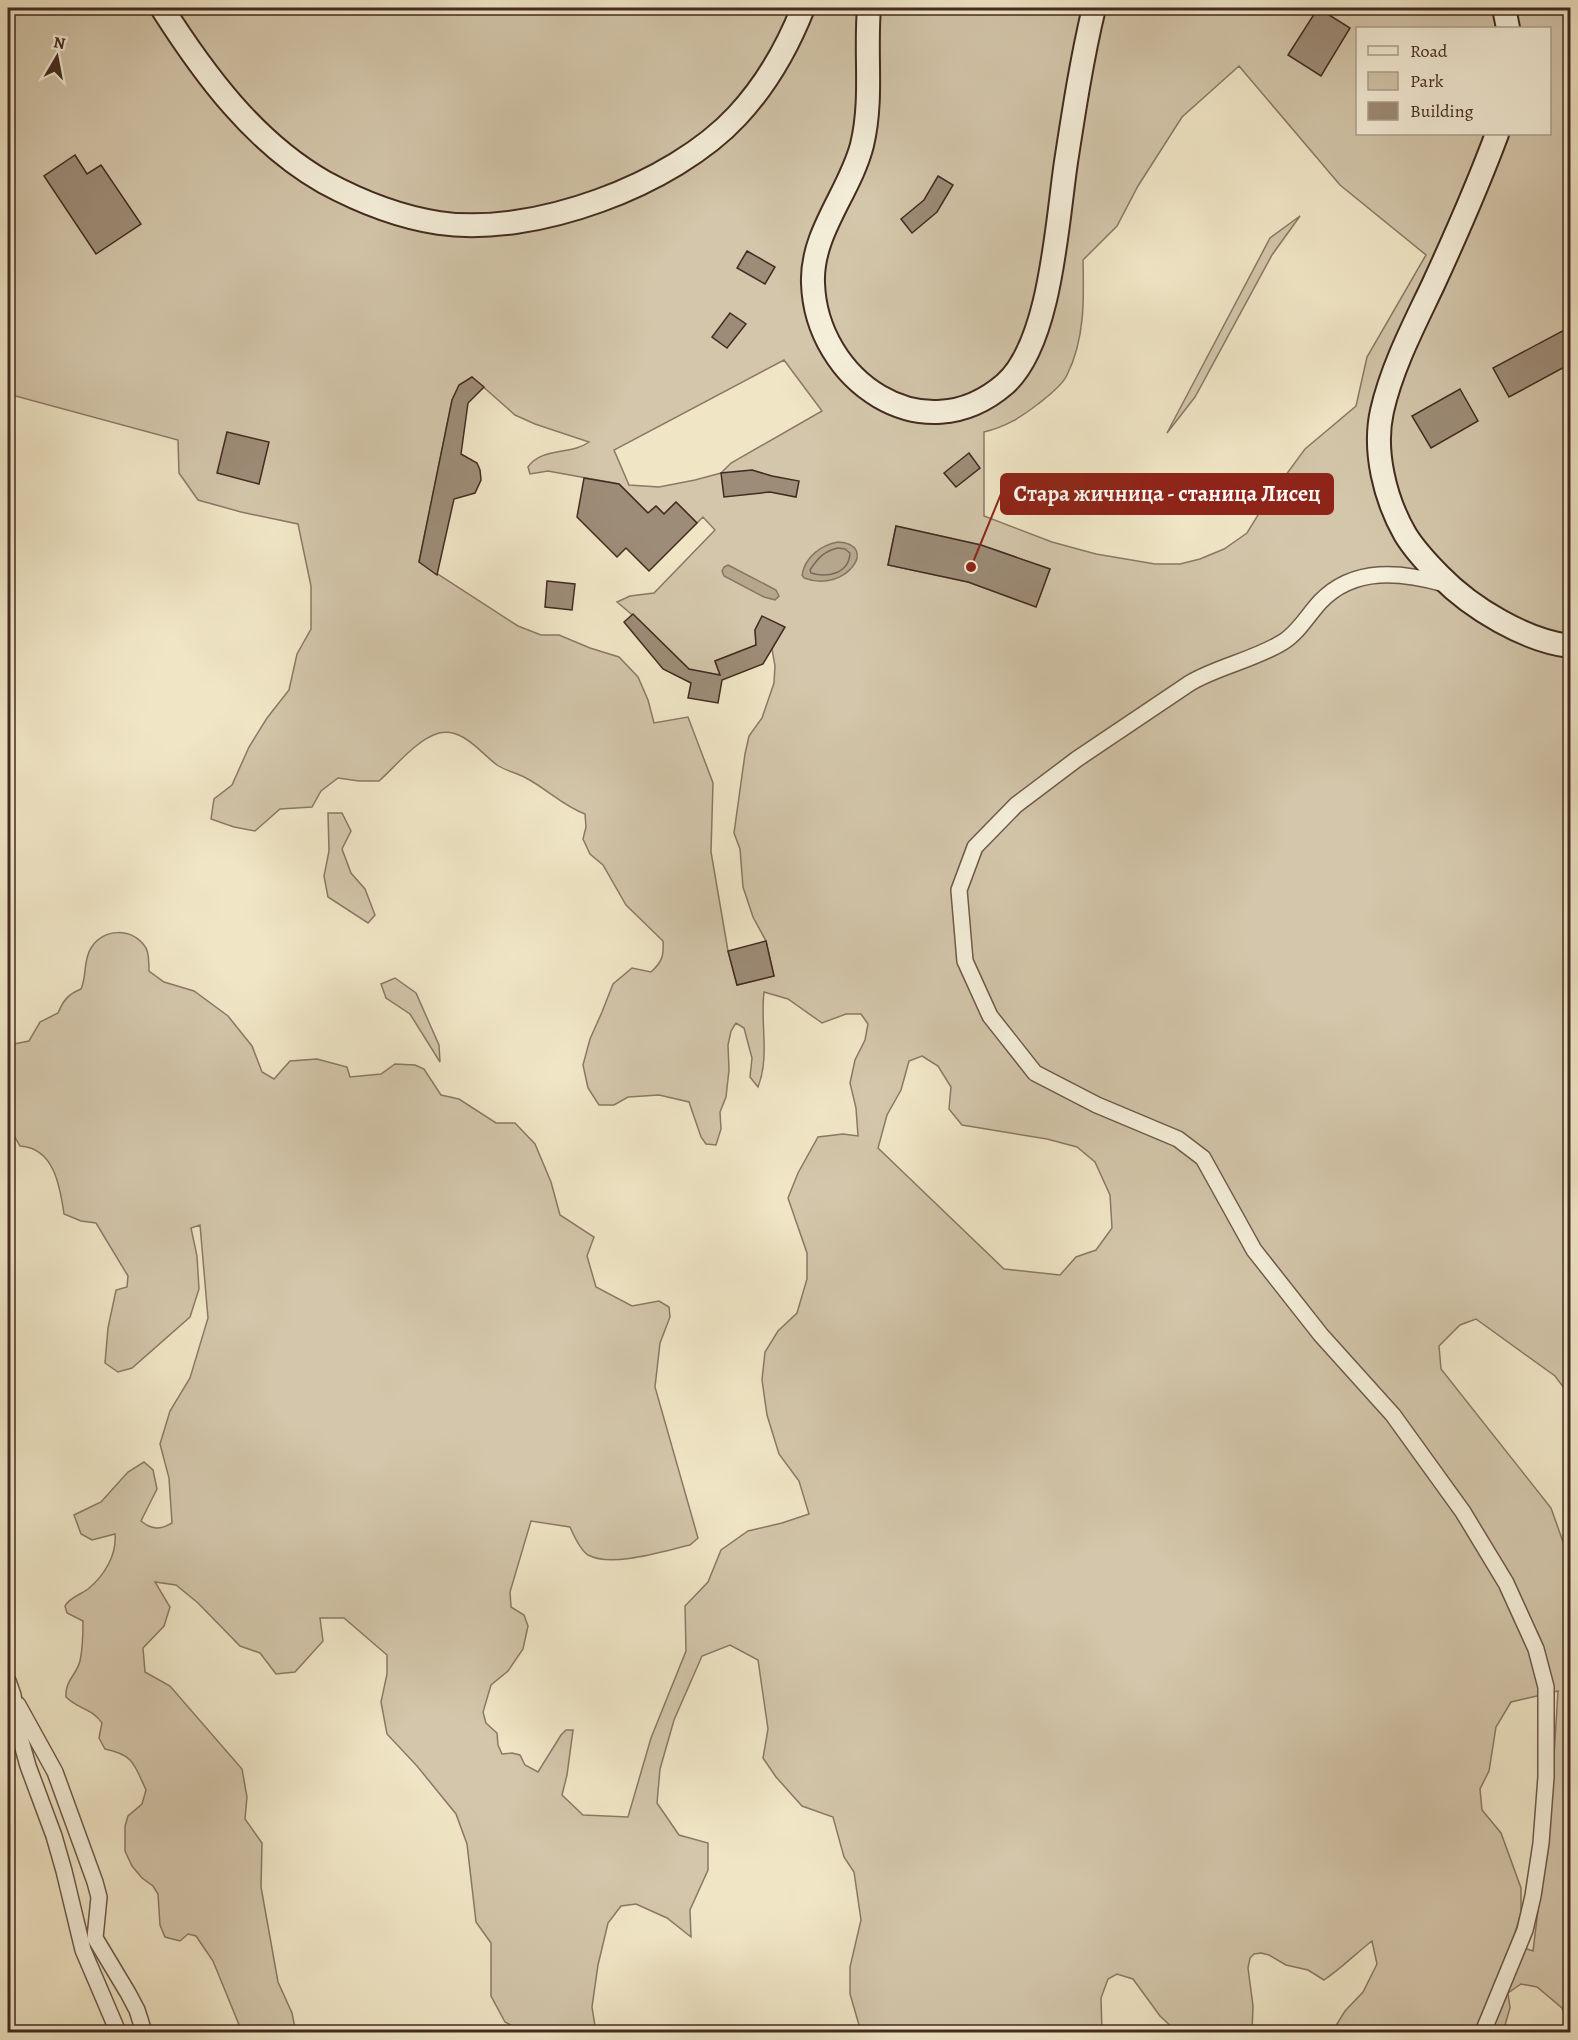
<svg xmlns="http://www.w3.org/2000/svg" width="1578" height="2040" viewBox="0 0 1578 2040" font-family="Alegreya,serif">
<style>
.green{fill:#d3c6aa;stroke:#8b7866;stroke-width:1.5;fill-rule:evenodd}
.water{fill:#b5a68e;stroke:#877562;stroke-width:1.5}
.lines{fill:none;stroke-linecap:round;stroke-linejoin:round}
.shore{stroke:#7c6858;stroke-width:1.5}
.building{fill:#9d8c77;stroke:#432b21;stroke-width:1.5}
.minor-casing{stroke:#6e5a4a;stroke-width:18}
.secondary-casing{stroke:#432b21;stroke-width:26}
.minor{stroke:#f5efda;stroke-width:15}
.secondary{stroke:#f5efda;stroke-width:22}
.leader{fill:none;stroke:#8f2418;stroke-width:2}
.callout-dot{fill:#8f2418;stroke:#f5efda;stroke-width:2}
.callout{fill:#8f2418;stroke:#8f2418;stroke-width:2}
.callout-label{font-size:22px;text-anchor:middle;font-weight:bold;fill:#fff}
</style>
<rect width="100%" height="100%" fill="#f0e6c6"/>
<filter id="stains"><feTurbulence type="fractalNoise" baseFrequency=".00333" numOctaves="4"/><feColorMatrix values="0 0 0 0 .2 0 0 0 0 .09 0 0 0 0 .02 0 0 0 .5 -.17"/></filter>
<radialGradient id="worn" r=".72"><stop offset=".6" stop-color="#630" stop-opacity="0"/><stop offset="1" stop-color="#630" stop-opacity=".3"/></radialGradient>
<g class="green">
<path d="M8 8H1570V1396L1555 1376 1476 1319 1460 1325 1439 1346 1441 1369 1551 1508 1567 1553 1566 1624 1570 1628V2031L1562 2008 1537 1987 1521 1984 1508 1993 1510 2008 1503 2032H1332L1345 2011 1363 1992 1377 1964 1372 1941C1355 1954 1342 1968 1324 1980L1308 1970 1286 1965 1269 1955 1261 1953 1254 1954 1250 1958 1248 1968 1253 2006 1252 2032H1177L1160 2016 1133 1979 1117 1974 1108 1979 1101 1998 1102 2032H861L850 1994V1967L861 1920 854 1872 844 1857 833 1817 802 1806 776 1777 763 1758 768 1729 758 1660 730 1645 702 1656 674 1720 660 1769 657 1803 679 1835 708 1843V1870L690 1910 691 1937 667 1918 636 1904 621 1906 608 1923 598 1965 592 2007 595 2026 602 2032H524L505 2022 491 1996V1943L476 1922 467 1844 456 1814 417 1766 387 1734 381 1702 387 1674V1655L344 1618H320L323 1641 295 1672 276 1674 260 1653 240 1646 198 1603 176 1585 155 1582 170 1607 164 1626 143 1648 145 1672 170 1686 242 1769 247 1797 245 1819 262 1843 261 1887 278 1982 292 2013 295 2028 311 2032H242L213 1961 196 1936 188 1934 180 1941 165 1937 160 1925 158 1894 153 1886 142 1878 132 1866 125 1851V1826L128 1816 142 1804 146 1790C134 1764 134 1755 105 1749L99 1738 102 1723C92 1708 79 1710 66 1697 65 1680 76 1676 80 1661 83 1648 83 1634 83 1621L67 1613 65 1606C70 1597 80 1595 88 1589 104 1576 117 1555 115 1534L92 1540 81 1534 74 1515 101 1502 128 1472 144 1462 153 1470 157 1489 141 1521C152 1530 160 1530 172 1523L169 1478 160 1444 170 1411 190 1378 208 1318 200 1225 191 1228 197 1256 199 1289 190 1317 132 1368 118 1372 105 1363 108 1328 116 1290 127 1287 128 1276 96 1223 81 1221 64 1214C60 1186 54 1148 20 1146L8 1125V1045L29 1041 40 1022 58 1013C63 1001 68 994 81 989 87 976 83 960 91 948 103 928 132 927 146 948 149 953 149 964 149 971L164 982 194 991 228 1016 252 1046 262 1072 274 1079 290 1061 317 1059 347 1067 350 1077 381 1074 395 1064 415 1065 424 1069 441 1095 459 1099 496 1123H515L535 1144 551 1182 560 1215 594 1237 587 1256 596 1287 632 1306 659 1301 669 1307 670 1317 660 1343 655 1387 698 1538 690 1545C664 1551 612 1568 588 1555 580 1550 574 1536 570 1527L531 1521 510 1592 511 1607 524 1615 528 1626 523 1649 508 1671 491 1685 483 1712 486 1723 497 1733 498 1745 502 1754 512 1753 520 1755 525 1765 538 1772 561 1735 566 1730H573L567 1775 562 1795 583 1815 628 1817 651 1738 686 1651 685 1606 708 1582 721 1550 748 1531 782 1523 809 1514 799 1481 779 1454 767 1415 762 1380 765 1352 778 1331 797 1313 807 1279V1253L788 1198 798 1173 818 1137 843 1134 858 1136 856 1108 850 1083 855 1060 865 1040 868 1024 861 1014H846L822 1023 788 999 764 992C760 1023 770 1057 758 1087L750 1077 752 1058 744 1028 736 1023 731 1031 728 1045 729 1070 726 1097 720 1112 721 1129 716 1145 706 1144 701 1137 689 1102 659 1095 628 1097 614 1105H599L588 1088 583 1065 590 1039 602 1012 613 984 632 968 651 972C662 962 664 956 663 941L626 905 603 865 590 854 583 839 586 827 585 814C563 806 547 789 526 778 517 773 506 771 497 765 481 753 462 727 439 733 417 739 396 766 379 781H359L338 778 321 791 312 807 280 809 255 831 234 827 211 819 214 799 232 785 249 747 267 718 289 690 297 654 311 629V586L298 524 241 512 198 500 179 473 178 440 8 394ZM1358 28H1550V134H1358ZM1239 66 1340 185 1426 255 1367 357 1356 406 1305 449 1266 502 1247 533 1224 549 1200 559 1180 564H1155L1096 554 1052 542 984 516V432C1005 427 1020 418 1038 404 1047 397 1062 386 1067 375 1085 339 1084 299 1083 260L1117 226 1138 186 1182 117ZM784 360 822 411 731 463 721 473 695 480 659 487 629 485 614 450ZM472 377 515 415 535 424 589 442C572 455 541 447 528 467L530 474 548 471 619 484 648 513 656 506 664 514 676 502 697 523 703 517 715 530 654 593 630 596 617 602 643 624 690 670 720 675 715 661 756 645 755 630 762 617 784 627 772 649 775 666 774 683 762 718 749 736 745 754 734 833 740 849 743 887 753 917 766 941 774 976 737 985 728 951 711 852 713 783 688 717 654 723 648 700 638 677 619 657 590 648 559 635H541L518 626 419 562 452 400 460 385ZM896 526 981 545 1050 569 1036 606 968 582 888 565ZM922 1056 938 1066 951 1087 949 1109 962 1125 1047 1139 1077 1147 1095 1162 1110 1195 1112 1228 1096 1250 1076 1257 1060 1275 1004 1269 878 1148 887 1115 901 1090 909 1061ZM1558 1691 1551 1805 1533 1951 1512 1944 1521 1912V1888L1501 1833 1482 1810 1480 1789 1489 1771 1496 1727 1511 1702Z"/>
<path d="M1300 216 1272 255 1195 397 1167 433 1270 238Z"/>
<path d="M328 813H342L351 831 342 849 351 873 365 889 375 915 368 923 328 897 324 876 329 851Z"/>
<path d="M395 978 416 993 439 1045 440 1062 410 1014 386 998 381 984Z"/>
</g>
<g class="water">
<path d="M838 542C880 544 846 594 804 578L802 575C805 557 821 545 838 542Z"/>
<path d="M728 565 776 590 779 596 775 600 764 597 724 576 722 571 724 567Z"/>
</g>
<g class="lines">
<path class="shore" d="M838 548 845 549 850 553C849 574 827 578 811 573L810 570C818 558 824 551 838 548Z"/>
</g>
<g class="building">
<path d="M1318 8 1350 28 1321 76 1288 55Z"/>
<path d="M75 155 87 174 101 165 141 224 96 254 44 176Z"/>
<path d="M938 176 953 185 937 212 912 233 901 219 924 200Z"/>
<path d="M747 251 775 267 765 284 737 268Z"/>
<path d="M730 313 746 324 727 348 712 337Z"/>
<path d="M1570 327V364L1509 397 1493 368Z"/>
<path d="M472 377 484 387 468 403 461 454 477 463 480 470 481 480 475 493 454 499 437 575 419 562 452 400 459 385Z"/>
<path d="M1460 389 1478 421 1431 448 1412 416Z"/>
<path d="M227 432 269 442 259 484 217 473Z"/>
<path d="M969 453 980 468 956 487 944 473Z"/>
<path d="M752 470 772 476 799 481 796 497 770 492 724 497 721 473Z"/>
<path d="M584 478 619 484 648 513 656 506 664 514 676 502 697 523 649 571 626 548 617 557 577 517Z"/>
<path d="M896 526 981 545 1050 569 1036 607 968 582 888 565Z"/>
<path d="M547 581 575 584 572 610 545 607Z"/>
<path d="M633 614 689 669 720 675 715 661 756 645 755 630 762 616 785 627 763 664 722 680 718 703 688 698 691 683 663 669 624 622Z"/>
<path d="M766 941 774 976 737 985 728 951Z"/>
</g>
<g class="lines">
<g class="minor-casing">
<g id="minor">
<path d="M1445 584C1402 572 1354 566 1320 602 1308 615 1298 633 1283 642 1254 660 1219 666 1190 683L1077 759 1016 805 975 847 959 890 965 961 990 1016 1035 1073 1097 1105 1178 1139 1203 1158 1254 1250 1321 1335 1393 1415 1463 1512 1506 1583 1536 1649 1546 1687V1777L1541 1843 1533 1896 1525 1930 1483 2032"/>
<path d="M8 1681 13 1695 18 1730 28 1766 54 1836 64 1871 83 1950 118 2032"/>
<path d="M18 1705 55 1772 95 1882 99 1897 95 1938 128 1993 137 2010 144 2032"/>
</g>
</g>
<g class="secondary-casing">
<g id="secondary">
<path d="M162 8C204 74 254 142 324 182 359 201 400 217 439 223 533 237 673 185 737 116 766 85 788 46 803 8"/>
<path d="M869 8C865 54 873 99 862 145 850 192 811 233 813 283 816 380 923 455 1005 384 1051 343 1057 222 1066 162 1074 110 1082 58 1094 8"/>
<path d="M1504 8 1508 28"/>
<path d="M1497 134C1478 185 1456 235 1433 285 1414 325 1392 367 1382 411 1373 451 1385 499 1405 534 1414 549 1428 564 1440 576 1471 608 1526 641 1570 646"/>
</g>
</g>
<use href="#minor" class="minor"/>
<use href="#secondary" class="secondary"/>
</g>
<path class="leader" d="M971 567L1001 494"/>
<circle class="callout-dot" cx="971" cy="567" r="6"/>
<rect class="callout" x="1001" y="474" width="332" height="40" rx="6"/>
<g class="callout-label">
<text x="1167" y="501">Стара жичница - станица Лисец</text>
</g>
<rect width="1578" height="2040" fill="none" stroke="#f0e6c6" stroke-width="30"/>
<rect x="9" y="9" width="1560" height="2022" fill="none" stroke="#432b21" stroke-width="3"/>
<rect x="15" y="15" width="1548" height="2010" fill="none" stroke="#432b21" stroke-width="1.5"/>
<rect x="1356" y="27" width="195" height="108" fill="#f5efda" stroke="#aea190" stroke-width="1.5"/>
<rect x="1368" y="46" width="30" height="9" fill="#f5efda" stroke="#aea190" stroke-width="1.5"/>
<text x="1410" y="57" font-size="18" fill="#432b21">Road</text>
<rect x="1368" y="72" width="30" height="18" fill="#d3c6aa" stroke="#aea190" stroke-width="1.5"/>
<text x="1410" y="87" font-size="18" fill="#432b21">Park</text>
<rect x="1368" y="102" width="30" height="18" fill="#9d8c77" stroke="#aea190" stroke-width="1.5"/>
<text x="1410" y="117" font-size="18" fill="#432b21">Building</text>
<g transform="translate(57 57) rotate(10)" stroke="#f5efda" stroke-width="4.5" paint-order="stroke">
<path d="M0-4.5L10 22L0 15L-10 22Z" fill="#432b21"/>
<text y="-9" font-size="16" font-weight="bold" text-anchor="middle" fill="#432b21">N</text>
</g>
<rect width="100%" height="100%" filter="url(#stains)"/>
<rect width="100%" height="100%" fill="url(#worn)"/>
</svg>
